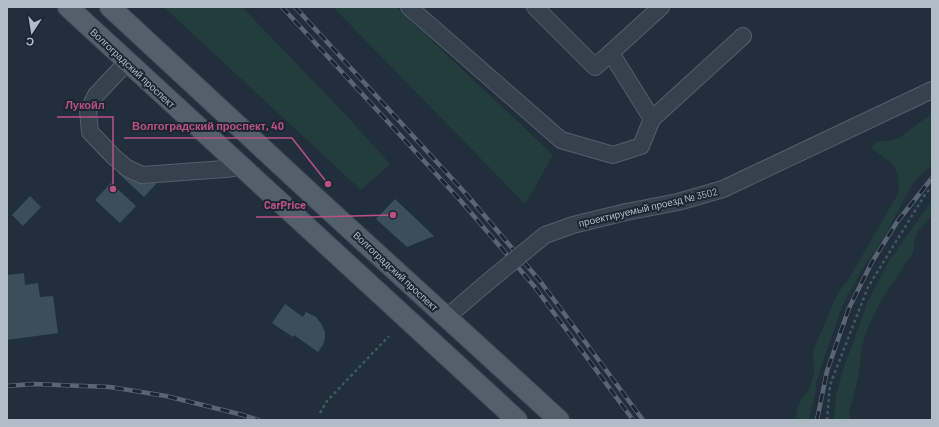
<svg xmlns="http://www.w3.org/2000/svg" width="939" height="427" viewBox="0 0 939 427" font-family="Barlow,sans-serif">
<style>
.green{fill:#233d3d}
.building{fill:#3d4e5b}
.lines{fill:none;stroke-linecap:round;stroke-linejoin:round}
.minor-casing{stroke:#535f6a;stroke-width:18}
.major-casing{stroke:#3e4a55;stroke-width:22}
.path{stroke:#41595a;stroke-width:2.5;stroke-dasharray:3 3;stroke-linecap:butt}
.minor{stroke:#35414c;stroke-width:16}
.major{stroke:#53606c;stroke-width:20}
.rail-casing{stroke:#576574;stroke-width:4.5}
.rail{stroke:#1a2631;stroke-width:3;stroke-dasharray:9;stroke-linecap:butt}
.minor-bridge-casing{stroke:#535f6a;stroke-width:18;stroke-linecap:butt}
.minor-bridge{stroke:#35414c;stroke-width:16}
.labels{text-anchor:middle;dominant-baseline:central;stroke-width:4;stroke-linejoin:round;paint-order:stroke}
.street-label{font-size:10px;fill:#b0bcc8;stroke:#1a2631}
.leader{fill:none;stroke:#bc5181;stroke-width:1.5}
.callout-dot{fill:#bc5181;stroke:#1a2631;stroke-width:1.5}
.callout-label{font-size:11px;text-anchor:middle;font-weight:bold;fill:#bc5181;stroke:#1a2631;stroke-width:4;stroke-linejoin:round;paint-order:stroke}
</style>
<rect width="100%" height="100%" fill="#212f3c"/>
<g class="green">
<path d="M164 7H242L345 114 390 164 361 190Z"/>
<path d="M333 7H396L553 155 525 204Z"/>
<path d="M932 113V165L913 183 883 239 865 265 849 293 842 307 821 367 816 383V391L809 420H796L797 409 800 402 809 389 814 374 813 351 837 295 851 275 899 192 898 175 895 168 890 162 871 148 876 142 892 140 899 138Z"/>
<path d="M932 200V215L919 230 915 237 913 253 881 300 867 330 862 346 858 379 850 409 849 420H834L836 396 842 373 867 303 889 261Z"/>
</g>
<g class="building">
<path d="M131 160 156 184 144 197 118 173Z"/>
<path d="M111 183 136 206 120 223 95 200Z"/>
<path d="M30 196 41 207 23 226 12 215Z"/>
<path d="M395 199 434 236 407 247 376 219Z"/>
<path d="M24 273 25 285 38 283 40 297 53 296 58 333 7 340V275Z"/>
<path d="M285 304 303 317 306 312 316 317 322 325 325 332V338L323 345 318 352 294 335 293 337 272 323Z"/>
</g>
<g class="lines">
<g class="minor-casing">
<g id="minor">
<path d="M409 7 561 140 613 155 641 146 652 119 611 53"/>
<path d="M535 7 595 67 661 7"/>
<path d="M127 62 96 95 88 111 90 132 114 157 127 168 142 175 225 169 240 167"/>
<path d="M652 119 743 36"/>
<path d="M545 235 573 225 626 212 678 202 723 189 932 90"/>
<path d="M446 318 483 286"/>
</g>
</g>
<g class="major-casing">
<g id="major">
<path d="M68 7 517 420"/>
<path d="M110 7 316 198 559 420"/>
</g>
</g>
<g class="path">
<path d="M320 413 327 401 389 336"/>
<path d="M827 420 830 385 868 287 926 193 932 188"/>
</g>
<use href="#minor" class="minor"/>
<use href="#major" class="major"/>
<g class="rail-casing">
<g id="rail">
<path d="M282 7 460 200 534 286 633 420"/>
<path d="M295 7 467 195 540 281 643 420"/>
<path d="M7 386 33 384 110 387 166 396 243 415 258 420"/>
<path d="M817 420 827 371 849 308 872 262 897 222 932 178"/>
</g>
</g>
<use href="#rail" class="rail"/>
<g class="minor-bridge-casing">
<path id="minor-bridge" d="M483 286 545 235"/>
</g>
<use href="#minor-bridge" class="minor-bridge"/>
</g>
<g class="labels">
<g class="street-label">
<text transform="translate(133 68) rotate(43)">Волгоградский проспект</text>
<text transform="translate(648 207) rotate(-13)">проектируемый проезд № 3502</text>
<text transform="translate(396 271) rotate(43)">Волгоградский проспект</text>
</g>
</g>
<path class="leader" d="M113 189L113 117H57M328 184L292 138H124M393 215L314 217H256"/>
<g class="callout-dot">
<circle cx="113" cy="189" r="4"/>
<circle cx="328" cy="184" r="4"/>
<circle cx="393" cy="215" r="4"/>
</g>
<g class="callout-label">
<text x="85" y="109">Лукойл</text>
<text x="208" y="130">Волгоградский проспект, 40</text>
<text x="285" y="209">CarPrice</text>
</g>
<rect width="939" height="427" fill="none" stroke="#b0bcc8" stroke-width="16"/>
<g transform="translate(32 32) rotate(192)" stroke="#1a2631" stroke-width="3" paint-order="stroke">
<path d="M0-3L7 15L0 10L-7 15Z" fill="#b0bcc8"/>
<text y="-6" font-size="11" font-weight="bold" text-anchor="middle" fill="#b0bcc8">С</text>
</g>
</svg>
